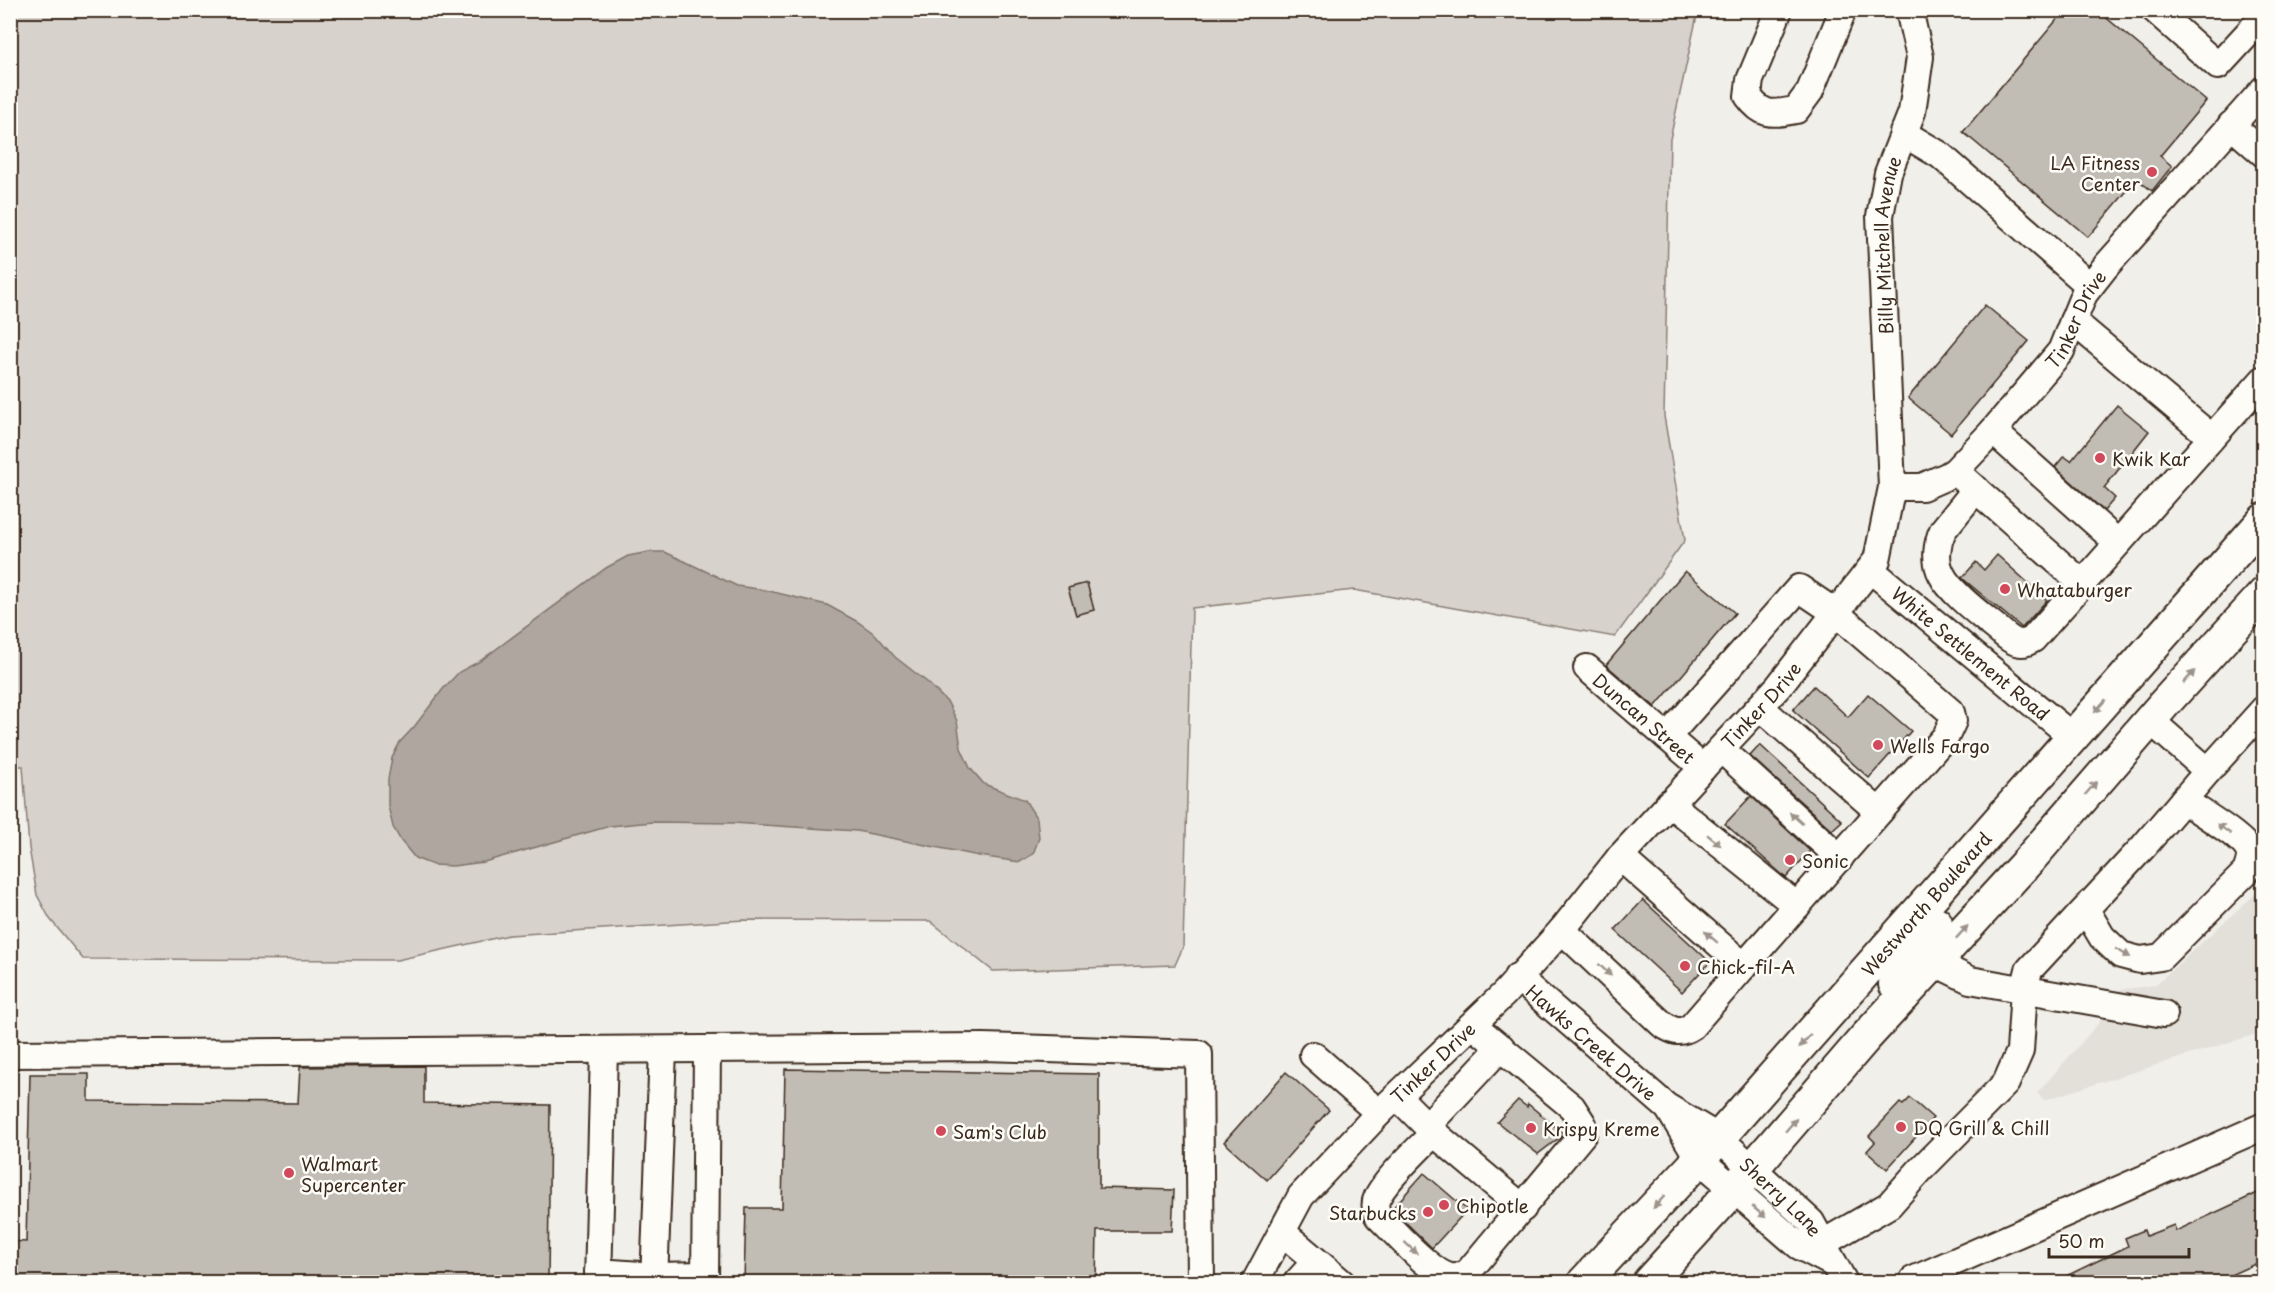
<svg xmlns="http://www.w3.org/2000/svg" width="2274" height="1293" viewBox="0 0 2274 1293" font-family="'Playpen Sans',sans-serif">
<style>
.built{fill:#e3e0da}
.green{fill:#d7d2cc;stroke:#897e75;stroke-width:1.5}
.water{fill:#aea69f;stroke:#80746b;stroke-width:1.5}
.building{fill:#c1bcb4;stroke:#3b2a1e;stroke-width:1.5}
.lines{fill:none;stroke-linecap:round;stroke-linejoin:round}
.minor-casing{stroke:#3b2a1e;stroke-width:30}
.major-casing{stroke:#3b2a1e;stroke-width:36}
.minor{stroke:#fdfcf7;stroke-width:26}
.major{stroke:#fdfcf7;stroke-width:32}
.oneway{fill:#9c938a}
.poi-dot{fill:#d1495b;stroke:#fdfcf7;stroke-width:2}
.labels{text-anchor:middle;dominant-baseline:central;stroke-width:5;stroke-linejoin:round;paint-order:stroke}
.poi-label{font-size:18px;fill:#3b2a1e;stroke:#fdfcf7;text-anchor:start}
.street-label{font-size:18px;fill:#3b2a1e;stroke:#fdfcf7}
</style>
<rect width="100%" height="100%" fill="#f1efea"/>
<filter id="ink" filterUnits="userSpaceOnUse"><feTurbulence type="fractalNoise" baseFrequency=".0167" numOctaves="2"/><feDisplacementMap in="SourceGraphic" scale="12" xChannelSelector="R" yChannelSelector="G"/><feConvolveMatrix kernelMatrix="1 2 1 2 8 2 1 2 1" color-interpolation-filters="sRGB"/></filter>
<g filter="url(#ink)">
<path class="built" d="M2263 887V1032L2044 1100 2037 1093 2104 1017 2111 991 2155 985Z"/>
<path class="green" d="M10 11H1698L1670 139 1664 416 1685 540 1615 637 1354 590 1192 608 1183 947 1175 965 993 971 930 921 744 920 509 935 397 960 83 959 50 919 37 895 29 848 23 766H11Z"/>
<path class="water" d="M649 552H665L737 586 765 590 827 605 858 622 876 635 895 657 927 682 948 703 957 721 961 748 970 768 984 784 1025 800 1037 819 1039 838 1033 854 1020 862 979 856 857 831 733 823 653 822 610 826 484 862 453 866 433 865 415 858 401 841 393 827 388 806V779L392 758 400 742 414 727 443 689 459 672 480 661 606 568 628 556Z"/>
<g class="building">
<path d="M2065 10H2097L2206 101 2160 156 2172 166 2152 191 2137 179 2088 237 1963 132Z"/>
<path d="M1985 305 2029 341 1951 434 1908 398Z"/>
<path d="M2117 405 2149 431 2104 488 2115 498 2104 511 2055 467 2064 456 2071 461Z"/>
<path d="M1997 555 2047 600 2022 628 1962 578 1976 562 1984 570Z"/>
<path d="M1685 571 1735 613 1655 707 1606 665Z"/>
<path d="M1087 583 1094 610 1076 615 1068 588Z"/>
<path d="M1814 686 1848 717 1868 694 1911 731 1869 778 1793 710Z"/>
<path d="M1760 745 1842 821 1832 830 1750 756Z"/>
<path d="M1751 796 1810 851 1786 878 1725 824Z"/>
<path d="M1643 900 1710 962 1682 992 1615 930Z"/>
<path d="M424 1066V1103L550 1105 548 1282H10V1241L26 1242 30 1074H89V1101L298 1103 300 1067Z"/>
<path d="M785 1069 1099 1074V1188L1174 1190 1172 1231H1097L1096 1282H744L746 1208H782Z"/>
<path d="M1286 1072 1329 1110 1267 1180 1224 1142Z"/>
<path d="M1910 1098 1933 1118 1887 1169 1867 1151 1875 1142 1869 1136 1900 1103 1903 1105Z"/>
<path d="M1518 1100 1527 1107 1528 1104 1564 1134 1538 1154 1497 1122Z"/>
<path d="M1424 1173 1467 1210 1432 1248 1392 1209Z"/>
<path d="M2264 1190V1260L2215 1282H2054L2128 1246 2125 1238 2144 1230 2146 1236 2174 1225 2176 1231Z"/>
</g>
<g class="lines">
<g class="minor-casing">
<g id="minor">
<path d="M1779 10 1750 80 1748 96C1763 117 1772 114 1796 110L1810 91 1843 10"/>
<path d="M2155 10 2218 66 2264 16"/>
<path d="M2231 125 2264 154"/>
<path d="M1903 133 1940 155 2090 286"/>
<path d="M2073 321 2211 437"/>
<path d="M1993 431 2118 543"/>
<path d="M1963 478 2082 583"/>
<path id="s1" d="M1892 487H1922L1947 476 1955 471 1993 431 2061 351 2084 294 2106 266 2264 89"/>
<path d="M1976 489 1943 530C1937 543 1934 561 1942 575 1951 594 1989 621 2006 636 2015 643 2022 646 2033 639L2264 379"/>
<path id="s2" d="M1871 570 2073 737"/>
<path id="s3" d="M1587 668 1703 768"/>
<path d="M1760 707 1879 812"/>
<path d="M1667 737 1799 588 1836 613 1951 712 1953 721 1946 736 1744 966"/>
<path d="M1721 749 1840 858"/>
<path d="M2208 771 2264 709"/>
<path d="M1669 803 1797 906"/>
<path d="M2086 910 2102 937 2121 955 2140 960 2161 957 2246 872C2249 864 2252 856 2248 849 2241 836 2197 810 2183 800"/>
<path d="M1562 930 1662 1024C1674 1032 1680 1034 1692 1026L1744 966 1620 857"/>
<path d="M1935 963 1970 980 2164 1014"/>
<path id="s4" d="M1517 977 1667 1107 1719 1138 1811 1222 1844 1282"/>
<path d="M10 1054 983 1047 1199 1054 1201 1282"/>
<path d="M1313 1055 1379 1113"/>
<path d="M1398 1097 1434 1133C1419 1148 1385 1180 1377 1198 1374 1204 1376 1211 1378 1216 1394 1231 1431 1274 1451 1277 1458 1278 1464 1275 1469 1271L1583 1134V1124L1572 1107 1473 1025"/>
<path d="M1670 1111 1699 1159 1799 1246 1834 1264"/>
<path d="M1427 1126 1501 1047"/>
<path d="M1434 1133 1523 1208"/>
<path d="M1282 1232 1341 1282"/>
<path d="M1823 1243 1889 1205 1921 1169 2006 1083 2020 1051 2024 990 2029 970 2144 846 2208 771 2150 720"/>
<path d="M598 1272 655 1276 705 1275"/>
<path d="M1913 1280 2264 1126"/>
<path d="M598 1282 604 1050"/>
<path d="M654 1282 663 1050"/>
<path d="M705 1282 707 1049"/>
<path id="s5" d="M1255 1282 1301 1196 1379 1113 1504 994 1562 930 1620 857 1778 687 1877 560 1892 487 1880 216 1888 173 1912 112 1920 57 1909 10"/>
<path d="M1297 1282 1316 1261"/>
</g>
</g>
<g class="major-casing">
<g id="major">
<path d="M1904 996 1895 984 1896 972 1936 923"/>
<path id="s6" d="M1584 1282 1708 1150 2264 520"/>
<path d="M1649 1282 1752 1169 1865 1038 2029 860 2164 704 2264 594"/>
</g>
</g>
<use href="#minor" class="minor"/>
<use href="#major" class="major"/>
</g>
<defs><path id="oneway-solid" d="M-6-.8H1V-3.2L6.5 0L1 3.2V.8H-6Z" transform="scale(1.5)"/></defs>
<g class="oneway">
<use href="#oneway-solid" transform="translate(2189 677) rotate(-48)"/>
<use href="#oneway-solid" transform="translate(2100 706) rotate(131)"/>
<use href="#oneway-solid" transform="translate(2091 788) rotate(-49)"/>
<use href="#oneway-solid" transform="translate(1796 818) rotate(-138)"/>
<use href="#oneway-solid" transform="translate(2224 829) rotate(-145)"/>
<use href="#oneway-solid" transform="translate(1714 840) rotate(39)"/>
<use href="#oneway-solid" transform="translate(1962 932) rotate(-47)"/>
<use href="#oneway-solid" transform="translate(1711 937) rotate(-139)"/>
<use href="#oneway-solid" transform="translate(2123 953) rotate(29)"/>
<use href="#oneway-solid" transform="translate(1605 970) rotate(43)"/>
<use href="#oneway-solid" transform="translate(1805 1041) rotate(132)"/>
<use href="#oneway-solid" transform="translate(1791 1125) rotate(-49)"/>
<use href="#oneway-solid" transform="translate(1659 1202) rotate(133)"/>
<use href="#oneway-solid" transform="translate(1759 1212) rotate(40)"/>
<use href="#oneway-solid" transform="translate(1411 1248) rotate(43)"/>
</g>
</g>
<g class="poi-dot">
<circle cx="2152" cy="172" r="6"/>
<circle cx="2100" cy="458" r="6"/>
<circle cx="2005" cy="589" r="6"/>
<circle cx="1878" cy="745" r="6"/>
<circle cx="1790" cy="860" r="6"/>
<circle cx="1685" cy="966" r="6"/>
<circle cx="1901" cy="1127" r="6"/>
<circle cx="1531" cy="1128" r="6"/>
<circle cx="941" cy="1131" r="6"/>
<circle cx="289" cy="1173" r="6"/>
<circle cx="1444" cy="1205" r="6"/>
<circle cx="1428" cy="1212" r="6"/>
</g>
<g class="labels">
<g class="poi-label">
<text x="2140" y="162" text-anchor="end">LA Fitness<tspan x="2140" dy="21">Center</tspan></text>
<text x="2112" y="458">Kwik Kar</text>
<text x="2017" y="589">Whataburger</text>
<text x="1890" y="745">Wells Fargo</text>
<text x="1802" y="860">Sonic</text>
<text x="1697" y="966">Chick-fil-A</text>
<text x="1913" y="1127">DQ Grill &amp; Chill</text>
<text x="1543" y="1128">Krispy Kreme</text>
<text x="953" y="1131">Sam's Club</text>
<text x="301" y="1163">Walmart<tspan x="301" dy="21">Supercenter</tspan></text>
<text x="1456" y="1205">Chipotle</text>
<text x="1416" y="1212" text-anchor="end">Starbucks</text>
</g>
<g class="street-label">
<text stroke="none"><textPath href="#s5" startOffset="1274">Billy Mitchell Avenue</textPath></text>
<text stroke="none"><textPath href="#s1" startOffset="262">Tinker Drive</textPath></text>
<text stroke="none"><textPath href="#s2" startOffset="130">White Settlement Road</textPath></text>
<text stroke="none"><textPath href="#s5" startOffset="771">Tinker Drive</textPath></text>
<text stroke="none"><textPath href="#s3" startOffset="76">Duncan Street</textPath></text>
<text stroke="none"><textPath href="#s6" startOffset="510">Westworth Boulevard</textPath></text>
<text stroke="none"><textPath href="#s4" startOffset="99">Hawks Creek Drive</textPath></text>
<text stroke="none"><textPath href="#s5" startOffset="285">Tinker Drive</textPath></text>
<text stroke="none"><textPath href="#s4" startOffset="345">Sherry Lane</textPath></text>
</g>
</g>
<rect width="2274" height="1293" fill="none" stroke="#fdfcf7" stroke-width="36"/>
<rect x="18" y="18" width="2238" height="1257" fill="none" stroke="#3b2a1e" stroke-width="2" filter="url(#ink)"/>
<path d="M2049 1248v9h140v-9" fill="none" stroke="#3b2a1e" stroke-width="3"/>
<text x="2058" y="1248" font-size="18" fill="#3b2a1e" stroke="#fdfcf7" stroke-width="4.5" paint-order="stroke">50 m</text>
</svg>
